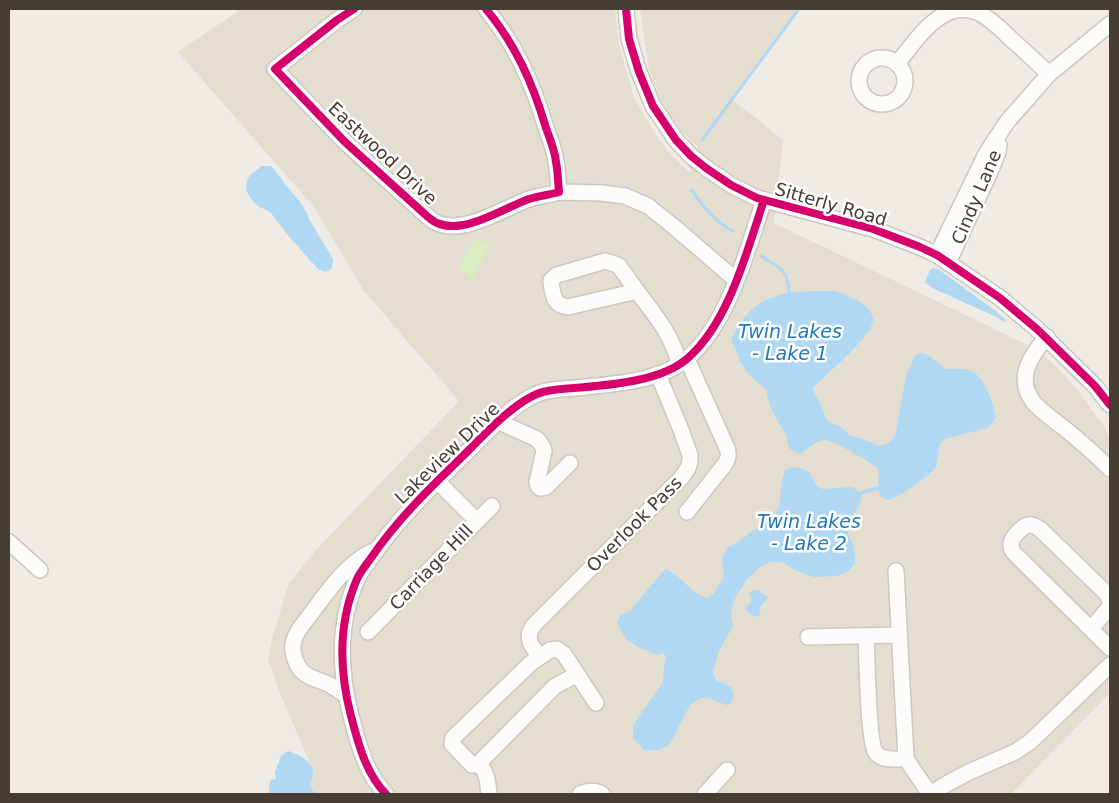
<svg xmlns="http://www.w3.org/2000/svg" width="1119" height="803" viewBox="0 0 1119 803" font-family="'DejaVu Sans',sans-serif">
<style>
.residential{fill:#e4ded1}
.grass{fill:#dcedc1}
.water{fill:#b0d8f2}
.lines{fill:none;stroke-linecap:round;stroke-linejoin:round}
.stream{stroke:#b0d8f2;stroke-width:3}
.minor-casing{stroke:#cbc8c1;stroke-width:18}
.minor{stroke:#fdfcfb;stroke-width:15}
.cycleway-casing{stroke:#fff;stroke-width:11}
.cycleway{stroke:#d6006c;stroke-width:8}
.labels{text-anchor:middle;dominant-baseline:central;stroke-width:5;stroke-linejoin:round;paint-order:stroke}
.street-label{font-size:18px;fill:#453d31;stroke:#fff}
.water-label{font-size:19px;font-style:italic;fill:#1f79bc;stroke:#fff}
</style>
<rect width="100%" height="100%" fill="#efece5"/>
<path class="residential" d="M241 9H615L619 45 635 100 654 132 671 155 690 173 689 167 694 153 698 147 688 138 676 125 662 103 649 68 640 9H800L732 99 783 140 774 223 1036 349 1054 364 1075 387 1103 425 1110 438V693L1011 794H318L313 791 310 783 311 765 281 696 268 659 273 635 289 583 317 549 459 401 364 291 314 207 178 52Z"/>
<path class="grass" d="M475 239 489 246 473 278 459 270Z"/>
<g class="water">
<path d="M262 166H271C277 172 281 179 286 185 295 197 305 205 309 219L333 259 332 268 326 272 319 270 291 239 271 213 265 209 258 207 252 200 246 190 247 181 250 175Z"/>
<path d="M934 268 938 269 993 309 1005 319 1006 321 1005 322 992 315 930 287 925 282 930 270Z"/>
<path d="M836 291C848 296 870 303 873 318 876 334 825 375 813 388 814 396 819 400 822 407 824 413 825 417 829 423 839 425 844 428 850 436L861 438 879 446 890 443 896 433 906 375 915 356 920 353 926 354 946 369C953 369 962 368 969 370 985 375 993 403 996 417L993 422 987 428 945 439 940 443 936 467 929 475 897 497 887 500 880 496 878 486 879 469C869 462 833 439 823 440 814 442 807 450 799 454L790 449 787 442V436L782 429 771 408 767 396V390L749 375 740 361 731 339C736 330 741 320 748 313 773 288 804 292 836 291Z"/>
<path d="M792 467 801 468 809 472 816 484 822 489 852 487 861 493C864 506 851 513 848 525 846 533 850 537 853 544 855 550 855 557 855 564L848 571 837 576 814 577 796 571 784 563 772 561 760 567 747 579 733 602 731 616 733 626 719 651 713 672 716 680 731 687 734 695 731 703 727 705C719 703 712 698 704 698 686 697 679 735 667 746 660 751 652 751 644 750L633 738V725L663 682 664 665 666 658 664 653 658 655 638 647 626 639 617 623 621 614 630 611 658 577 666 569C682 576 693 596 708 598L714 593 724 576 722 557 726 549 745 537 774 515 779 506 782 480 785 470Z"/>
<path d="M752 590H758L768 597 759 609 761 613 758 617 754 616 745 610 752 599 749 594Z"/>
<path d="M288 751C299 755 315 761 313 776 313 778 311 781 310 783L313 791 318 794H269V787L271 780 276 779 275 772 281 756Z"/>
</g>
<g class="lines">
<g class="stream">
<path d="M702 140 799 9"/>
<path d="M692 190C700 204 719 225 733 231"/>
<path d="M761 256C778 267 789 269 789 293"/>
<path d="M861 493 878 488"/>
</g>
<g class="minor-casing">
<g id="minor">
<path d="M354 9 337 20 275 69 345 142 428 217C431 219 434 222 437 223 464 235 504 208 529 199 538 196 549 195 559 192 558 182 558 172 556 162 555 151 550 139 546 128 533 84 516 45 486 9"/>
<path d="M626 9 629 39 639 72 653 106 676 140 691 156 706 168 731 185 757 198 873 229 920 247 937 255 1000 298 1038 330 1095 386 1110 405"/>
<circle cx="882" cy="81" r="23"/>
<path d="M897 64C912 45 927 22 949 12 958 8 970 9 979 13 992 20 1002 30 1012 40 1025 51 1037 63 1049 74"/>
<path d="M559 192 602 193 625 196 648 206 673 226 736 280"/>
<path d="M937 255 985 156 993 143 1007 122 1049 74 1110 24"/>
<path d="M605 261 615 264 619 266 637 291 568 307C554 306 553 295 551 283V280L557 275Z"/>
<path d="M948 263 991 170 998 152 999 145"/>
<path d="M637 291C654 314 673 336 679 364"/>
<path d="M1047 337C1030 356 1015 379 1034 403 1042 412 1054 420 1064 428 1080 441 1095 454 1110 469"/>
<path d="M687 359 727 448C729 454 729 458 725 464L687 512"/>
<path d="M501 420 506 425 537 439C541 443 543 446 544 451L537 482 538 486 540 488 546 487 570 463"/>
<path d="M437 481 477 521"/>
<path d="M9 542 40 570"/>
<path d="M896 571 906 759 930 794"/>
<path d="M1110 601 1107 594 1040 529C1036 527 1033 524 1028 525 1024 526 1021 529 1018 532 1011 539 1008 546 1015 554L1110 648"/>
<path d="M1091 629 1107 610 1110 604"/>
<path d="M368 632 492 506"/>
<path d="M866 636C867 654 868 744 876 753 882 761 897 759 906 759"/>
<path d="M808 637 899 635"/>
<path d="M540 656C531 646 525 639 533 626L682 477 688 468 690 461V455L681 430 658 374"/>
<path d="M577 674 554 687 477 765H472L452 744 453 738 531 663 550 650 557 649 564 654 596 703"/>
<path d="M346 696C341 692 336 688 330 685 319 679 306 679 298 666 294 659 291 648 294 640 297 630 304 623 310 615 327 592 345 565 371 552"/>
<path d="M479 763C487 773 488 782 489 794"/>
<path d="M386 794C366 774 358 743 351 716 339 670 338 623 357 579 361 571 366 565 371 558 397 520 429 489 462 457 481 438 512 404 537 394 548 389 562 389 574 388 608 385 661 382 688 358 729 322 747 251 764 200"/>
<path d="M580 794C587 791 595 790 602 794"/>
<path d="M705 794 727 770"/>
<path d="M930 794 950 782 969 772 1015 752 1030 742 1110 665"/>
</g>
</g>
<use href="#minor" class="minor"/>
<g class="cycleway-casing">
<g id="cycleway">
<path d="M354 9 337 20 275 69 345 142 428 217C431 219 434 222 437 223 464 235 504 208 529 199 538 196 549 195 559 192 558 182 558 172 556 162 555 151 550 139 546 128 533 84 516 45 486 9"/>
<path d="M626 9 629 39 639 72 653 106 676 140 691 156 706 168 731 185 757 198 873 229 920 247 937 255 1000 298 1038 330 1095 386 1110 405"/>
<path d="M386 794C366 774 358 743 351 716 339 670 338 623 357 579 361 571 366 565 371 558 397 520 429 489 462 457 481 438 512 404 537 394 548 389 562 389 574 388 608 385 661 382 688 358 729 322 747 251 764 200"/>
</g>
</g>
<use href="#cycleway" class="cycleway"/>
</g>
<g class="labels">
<g class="street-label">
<text transform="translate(383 153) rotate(43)">Eastwood Drive</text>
<text transform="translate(976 197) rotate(-67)">Cindy Lane</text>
<text transform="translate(831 204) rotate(16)">Sitterly Road</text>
<text transform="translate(447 453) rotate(-44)">Lakeview Drive</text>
<text transform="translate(634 524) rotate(-45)">Overlook Pass</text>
<text transform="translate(431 567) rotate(-46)">Carriage Hill</text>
</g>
<g class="water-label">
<text x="790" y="331">Twin Lakes<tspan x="790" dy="22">- Lake 1</tspan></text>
<text x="809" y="521">Twin Lakes<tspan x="809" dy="22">- Lake 2</tspan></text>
</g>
</g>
<rect width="1119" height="803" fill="none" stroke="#453d31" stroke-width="20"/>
</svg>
